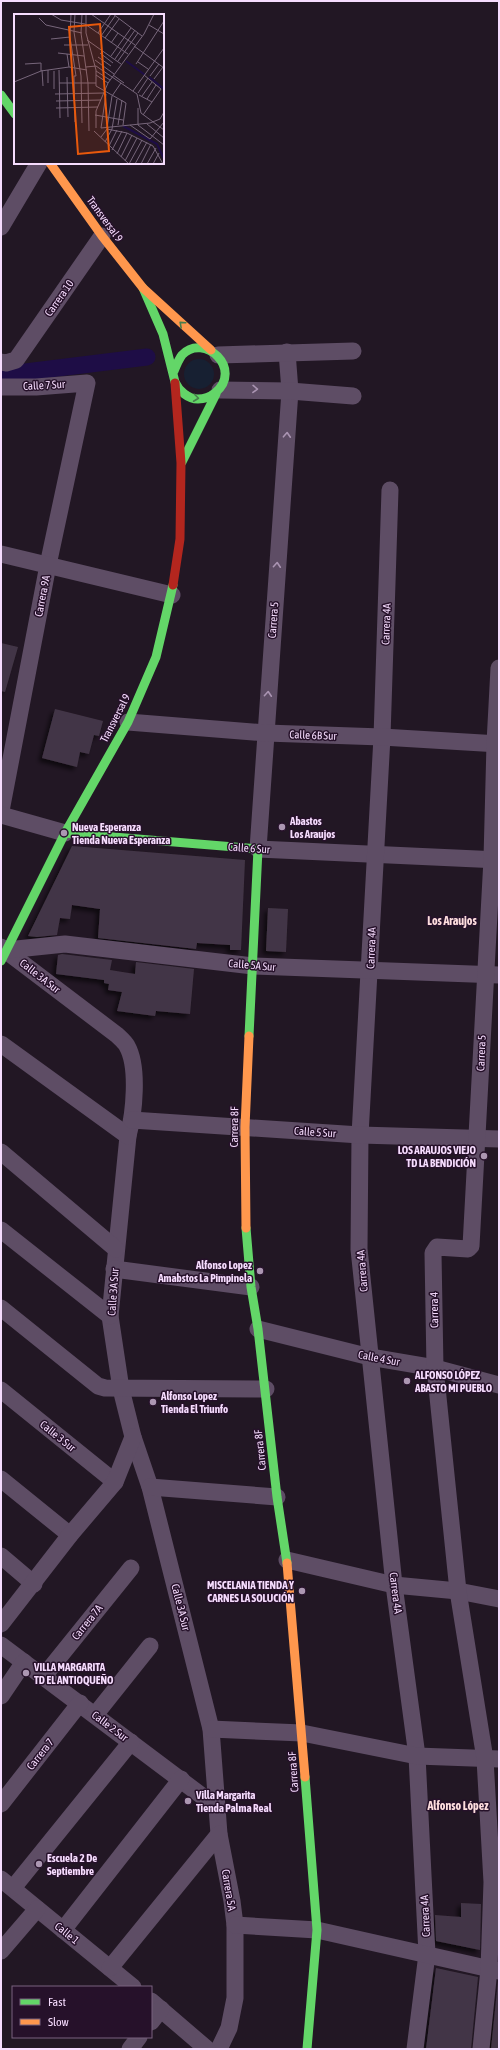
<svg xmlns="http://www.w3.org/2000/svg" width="500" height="2050" viewBox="0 0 500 2050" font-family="'Asap Condensed',sans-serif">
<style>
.green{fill:#172032}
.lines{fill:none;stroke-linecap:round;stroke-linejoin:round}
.canal{stroke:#1e0d46;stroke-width:17}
.building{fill:#433646;filter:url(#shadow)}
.street{stroke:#5e4d65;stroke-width:17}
.fast{stroke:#63d668;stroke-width:9}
.slow{stroke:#ff974d;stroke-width:9}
.jam{stroke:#b3261e;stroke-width:9}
.oneway{stroke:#487d4c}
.oneway2{stroke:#aa94b2}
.poi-dot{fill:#ac97b2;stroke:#26112a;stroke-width:1.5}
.labels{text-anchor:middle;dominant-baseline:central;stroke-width:3;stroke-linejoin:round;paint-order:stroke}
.street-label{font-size:11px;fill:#f6dcfe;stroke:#26112a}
.poi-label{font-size:11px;font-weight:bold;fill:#f6dcfe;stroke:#26112a;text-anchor:start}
.neighbourhood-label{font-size:12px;font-weight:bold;fill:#fedede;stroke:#26112a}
.inset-river{fill:none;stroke:#1e0d46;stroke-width:2}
.inset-road{fill:none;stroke:#77667b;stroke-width:1}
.view{fill:#e8590c;fill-opacity:0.15;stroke:#e8590c;stroke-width:2}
.inset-edge{fill:none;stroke:#f6dcfe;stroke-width:2}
</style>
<defs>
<filter id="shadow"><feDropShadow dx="-3.5" dy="3.5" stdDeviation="2" flood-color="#0009"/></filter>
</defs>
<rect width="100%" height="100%" fill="#221724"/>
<circle class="green" cx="199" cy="374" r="15"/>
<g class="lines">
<path class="canal" d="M1 375 147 357"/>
</g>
<g class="building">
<path d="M1 643 18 647 5 692 1 691Z"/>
<path d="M55 709 103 721 99 736 94 735 89 754 80 752 77 767 42 758Z"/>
<path d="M72 846 245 860 241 950H230V945L197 943 196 949 98 938 100 909 72 905 70 919 60 918 57 935 37 937 28 936Z"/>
<path d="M268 908 288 909 286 952 266 951Z"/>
<path d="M62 954 112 960 110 970 135 974 136 962 194 969 190 1014 156 1011 155 1016 117 1011 122 992 108 990 109 984 104 983V980L56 974 58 955Z"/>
<path d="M461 1903 481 1904 480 1950 436 1941 435 1915 461 1917Z"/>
<path d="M436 1968 478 1977 471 2049H426Z"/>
<path d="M498 1981 499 2049H491Z"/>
</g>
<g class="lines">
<g class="street">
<path d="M1 227 39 163"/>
<path d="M287 352 290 391 258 849 499 860"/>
<path d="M218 355 353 351"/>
<path d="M1 362 6 363 16 360 102 236"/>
<path d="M1 387H36L87 383 48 565 1 811"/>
<path d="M220 390 290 391 353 396"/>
<path d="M390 490 382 737 360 1135 359 1249 394 1585 417 1756 427 1954 415 2049"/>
<path d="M1 554 172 595"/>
<path d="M128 722 266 733 382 737 499 744"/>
<path d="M1 815 65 833"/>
<path d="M1 947 117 1035C120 1038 125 1042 127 1046 139 1067 134 1114 128 1136L110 1316 121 1389 133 1437 150 1487 211 1729 219 1834 232 1901 235 1925V1998L229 2028 219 2049"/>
<path d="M7 950 65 944 253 966 499 975"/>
<path d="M1 1044 128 1136"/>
<path d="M132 1120 360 1135 499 1139"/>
<path d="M1 1152 116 1249"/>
<path d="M1 1230 110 1316"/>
<path d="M114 1269 251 1287"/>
<path d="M1 1308 98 1386 105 1388 266 1389"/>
<path d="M258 1329 370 1357 435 1368 499 1385"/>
<path d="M1 1390 115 1482"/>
<path d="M1 1479 70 1535"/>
<path d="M150 1487 277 1497"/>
<path d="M1 1556 34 1584"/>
<path d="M287 1560 394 1585 458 1591 499 1599"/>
<path d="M1 1624 70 1535 115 1482 133 1437"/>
<path d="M1 1645 218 1808"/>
<path d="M44 1676 131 1568"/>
<path d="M1 1696 24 1662"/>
<path d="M95 1715 150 1646"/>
<path d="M211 1729 302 1733 417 1756 499 1759"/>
<path d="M1 1804 80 1703"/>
<path d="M1 1879 133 1987"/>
<path d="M13 1888 131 1742"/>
<path d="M235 1925 317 1930 499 1971"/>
<path d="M63 1930 181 1779"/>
<path d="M1 1951 37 1909"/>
<path d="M110 1968 219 1834"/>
<path d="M151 2001 207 2049"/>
<path d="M151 2022 161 2009"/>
<path d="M130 2049 139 2037"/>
<path d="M481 2049 489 1969 492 1882 485 1759 458 1591 435 1368 433 1253 437 1247 468 1249 471 1246 492 859 495 743 499 668"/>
</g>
<g class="fast">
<path d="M1 95 15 114"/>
<path d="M143 288 163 334 175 382C179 391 188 399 198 399 205 399 210 397 215 393 244 369 204 332 182 355 179 359 176 366 174 371"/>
<path d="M182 462 216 394"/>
<path d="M65 833 258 849 249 1036"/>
<path d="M1 961 65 833 128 722 156 657 173 585"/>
<path d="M246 1228 251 1287 258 1329 277 1497 287 1563"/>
<path d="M305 1777 317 1930 307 2049"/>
</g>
<g class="slow">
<path d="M50 163 102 236 143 288 211 350"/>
<path d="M246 1228 245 1127 249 1036"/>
<path d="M287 1563 305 1777"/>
</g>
<path class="jam" d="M173 585 180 539 181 463 175 383"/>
</g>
<defs><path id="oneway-chevron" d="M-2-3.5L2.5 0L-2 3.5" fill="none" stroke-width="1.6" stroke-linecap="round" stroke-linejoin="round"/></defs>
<g class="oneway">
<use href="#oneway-chevron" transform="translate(182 324) rotate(-138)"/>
<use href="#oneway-chevron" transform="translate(196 398) rotate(7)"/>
</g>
<g class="oneway2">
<use href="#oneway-chevron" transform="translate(255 389) rotate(1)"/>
<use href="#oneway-chevron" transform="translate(287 435) rotate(-87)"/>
<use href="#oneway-chevron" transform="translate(277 565) rotate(-86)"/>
<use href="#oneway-chevron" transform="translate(268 694) rotate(-86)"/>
</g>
<g class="poi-dot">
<circle cx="282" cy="827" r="4"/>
<circle cx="64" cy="833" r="4"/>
<circle cx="484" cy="1156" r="4"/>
<circle cx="260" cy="1271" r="4"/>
<circle cx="407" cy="1381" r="4"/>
<circle cx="153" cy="1402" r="4"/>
<circle cx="302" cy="1591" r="4"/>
<circle cx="26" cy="1673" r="4"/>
<circle cx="188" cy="1801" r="4"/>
<circle cx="39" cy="1864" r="4"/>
</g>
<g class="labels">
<g class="street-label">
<text transform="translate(105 219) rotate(54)">Transversal 9</text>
<text transform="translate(59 298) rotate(-55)">Carrera 10</text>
<text transform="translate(44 385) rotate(-3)">Calle 7 Sur</text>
<text transform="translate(42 596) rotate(-79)">Carrera 9A</text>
<text transform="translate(273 620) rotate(-86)">Carrera 5</text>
<text transform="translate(386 624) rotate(-88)">Carrera 4A</text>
<text transform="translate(115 718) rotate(-63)">Transversal 9</text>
<text transform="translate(313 735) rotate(2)">Calle 6B Sur</text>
<text transform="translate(249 848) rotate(4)">Calle 6 Sur</text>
<text transform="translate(371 948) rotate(-88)">Carrera 4A</text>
<text transform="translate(252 965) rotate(5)">Calle 5A Sur</text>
<text transform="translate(40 976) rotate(38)">Calle 3A Sur</text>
<text transform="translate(481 1053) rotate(-88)">Carrera 5</text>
<text transform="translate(234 1127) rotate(-89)">Carrera 8F</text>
<text transform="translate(315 1132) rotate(4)">Calle 5 Sur</text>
<text transform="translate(362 1271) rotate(-95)">Carrera 4A</text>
<text transform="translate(113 1292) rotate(-86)">Calle 3A Sur</text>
<text transform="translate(434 1310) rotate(-91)">Carrera 4</text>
<text transform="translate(379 1358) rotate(11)">Calle 4 Sur</text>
<text transform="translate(58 1436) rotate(39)">Calle 3 Sur</text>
<text transform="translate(260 1450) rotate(-96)">Carrera 8F</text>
<text transform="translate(396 1593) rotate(83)">Carrera 4A</text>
<text transform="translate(181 1607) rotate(76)">Calle 3A Sur</text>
<text transform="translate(87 1622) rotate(-51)">Carrera 7A</text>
<text transform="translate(110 1726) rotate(37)">Calle 2 Sur</text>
<text transform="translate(40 1754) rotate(-52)">Carrera 7</text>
<text transform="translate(293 1772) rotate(-94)">Carrera 8F</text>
<text transform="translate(229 1890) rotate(81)">Carrera 5A</text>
<text transform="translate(425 1916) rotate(-93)">Carrera 4A</text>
<text transform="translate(67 1933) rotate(39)">Calle 1</text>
</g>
<g class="poi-label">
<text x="290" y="821">Abastos<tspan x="290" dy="13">Los Araujos</tspan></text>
<text x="72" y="827">Nueva Esperanza<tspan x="72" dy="13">Tienda Nueva Esperanza</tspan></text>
<text x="476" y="1150" text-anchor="end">LOS ARAUJOS VIEJO<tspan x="476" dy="13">TD LA BENDICIÓN</tspan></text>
<text x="252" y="1265" text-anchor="end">Alfonso Lopez<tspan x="252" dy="13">Amabstos La Pimpinela</tspan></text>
<text x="415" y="1375">ALFONSO LÓPEZ<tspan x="415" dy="13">ABASTO MI PUEBLO</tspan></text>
<text x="161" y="1396">Alfonso Lopez<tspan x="161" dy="13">Tienda El Triunfo</tspan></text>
<text x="294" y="1585" text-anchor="end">MISCELANIA TIENDA Y<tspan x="294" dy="13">CARNES LA SOLUCIÓN</tspan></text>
<text x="34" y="1667">VILLA MARGARITA<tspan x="34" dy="13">TD EL ANTIOQUEÑO</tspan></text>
<text x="196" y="1795">Villa Margarita<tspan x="196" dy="13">Tienda Palma Real</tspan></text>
<text x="47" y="1858">Escuela 2 De<tspan x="47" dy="13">Septiembre</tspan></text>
</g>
<g class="neighbourhood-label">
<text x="452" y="921">Los Araujos</text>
<text x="458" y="1806">Alfonso López</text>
</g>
</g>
<g transform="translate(14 14)">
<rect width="150" height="150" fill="#221724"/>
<path class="inset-river" d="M112 47 131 61M135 63 150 75M109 112 143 130 150 145"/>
<path class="inset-road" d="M37 0 47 6 71 10 114 40M57 0 56 23 62 62H60L61 108M61 0 60 18 67 62 68 109M68 0 67 19 74 69 75 117M72 0V19L82 56V72L112 89 109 111M77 0 121 31M99 0 128 22M25 4 32 11 68 19M135 11 150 20M84 19 97 0M87 22 101 2M91 24 105 5M37 25 56 23M73 26 107 50M97 29 104 19M50 31H74M120 32 150 54M44 39 70 42M86 39 99 49M53 40 55 53M97 42 117 14M84 43 97 52M101 45 121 16M81 46 100 60M104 47 124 19M124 48 134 55M11 50 27 49V57M122 50 150 7M72 53 82 52 123 80 127 99 150 116M28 56 29 72M34 56V69M45 56 46 104M82 57 96 66M82 61 94 69M99 61 110 69M136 62 145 50M53 63 54 103M140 65 149 53M0 68 27 57 55 53 73 56M45 69H82M40 75V57M119 77 150 34M124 79 134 64M41 80 90 79M92 80 87 114 136 109 146 105 150 98M125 81 138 88M128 82 138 68M133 85 142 71M42 87 87 86M42 94 84 93M124 94V111L150 131M81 101 109 106M129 101 147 75 130 61M133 110 150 124M104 111 108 86M116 111 136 125 150 108M82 114V97L94 69 130 20 140 0M93 114 98 82 107 69M80 117 115 150M87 123 93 115 113 119 139 132 149 150M91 128 98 115 103 85M95 132 103 116M98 136 108 117M103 140 113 119M107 143 118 121M111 147 123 124M115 150 128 126M121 150 133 128M127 150 137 130M133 150 142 134M139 150 145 139"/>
<path class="view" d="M86 10 95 137 64 140 55 13Z"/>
<rect width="150" height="150" class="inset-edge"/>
</g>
<rect width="500" height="2050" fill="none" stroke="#f6dcfe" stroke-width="4"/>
<rect x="12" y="1986" width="140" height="52" fill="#26112a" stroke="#79627f"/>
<rect x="20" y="1999" width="20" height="6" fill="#63d668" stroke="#79627f"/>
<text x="48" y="2006" font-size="12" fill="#f6dcfe">Fast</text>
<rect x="20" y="2019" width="20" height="6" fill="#ff974d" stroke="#79627f"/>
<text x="48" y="2026" font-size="12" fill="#f6dcfe">Slow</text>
</svg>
